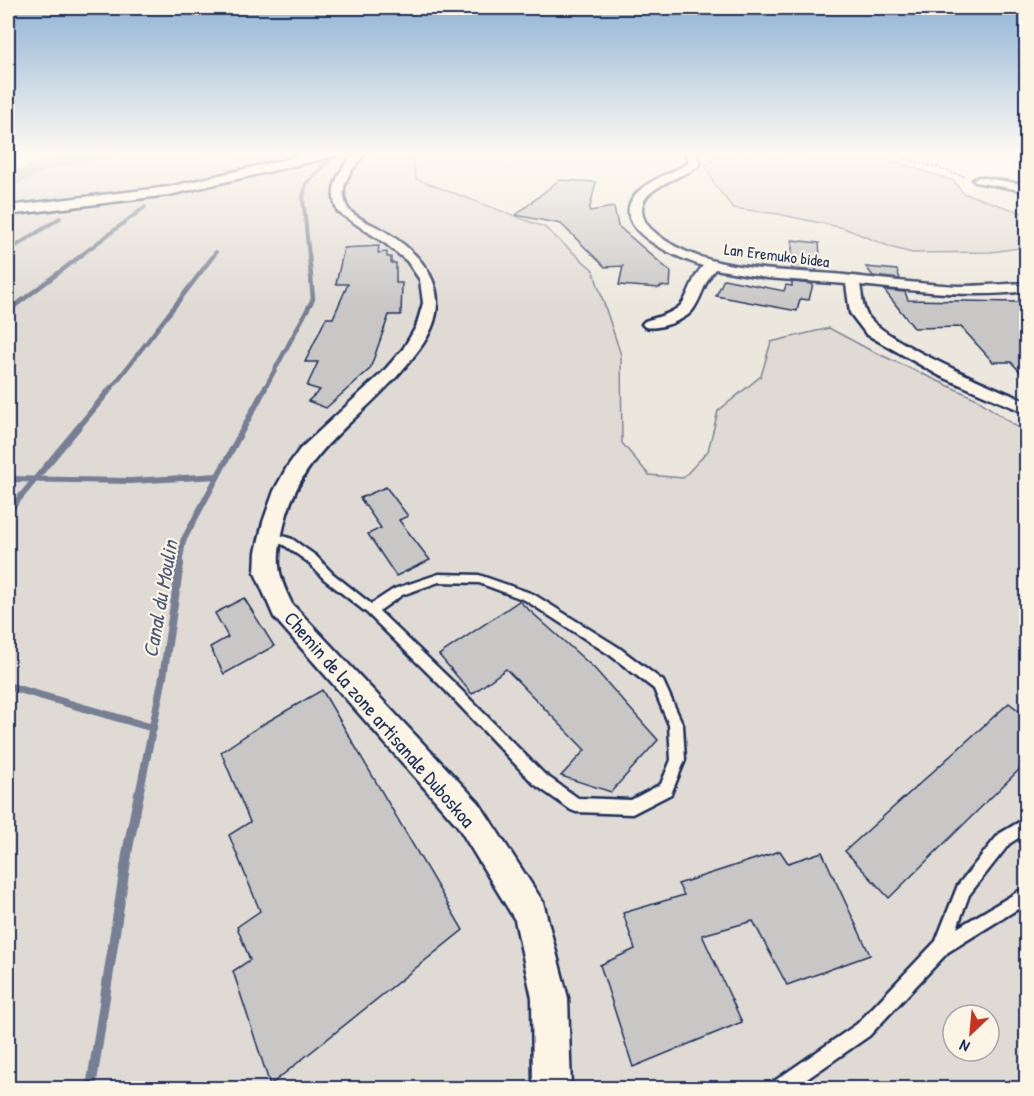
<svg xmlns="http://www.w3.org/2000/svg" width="1034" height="1096" viewBox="0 0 1034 1096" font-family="'Patrick Hand',sans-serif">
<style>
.built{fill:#ece7dc}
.green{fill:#dfdbd4;stroke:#7d8599;stroke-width:1.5;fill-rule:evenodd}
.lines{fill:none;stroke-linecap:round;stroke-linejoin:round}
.stream-far4{stroke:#767f94;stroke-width:4}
.stream-far3{stroke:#767f94;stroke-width:4.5}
.stream-far2{stroke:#767f94;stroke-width:6}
.stream-far1{stroke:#767f94;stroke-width:8}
.stream{stroke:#767f94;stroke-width:10}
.river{fill:#b2b4b8;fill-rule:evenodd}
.building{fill:#c8c7c6;stroke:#1b2f5e;stroke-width:1.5}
.service-casing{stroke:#1b2f5e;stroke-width:5}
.minor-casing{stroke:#1b2f5e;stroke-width:5}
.tertiary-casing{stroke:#1b2f5e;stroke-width:5}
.path{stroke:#1b2f5e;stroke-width:2;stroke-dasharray:2 2;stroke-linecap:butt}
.service{fill:#fcf5e5;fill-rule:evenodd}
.minor{fill:#fcf5e5;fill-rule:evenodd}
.tertiary{fill:#fcf5e5;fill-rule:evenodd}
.labels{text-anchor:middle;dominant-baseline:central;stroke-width:4.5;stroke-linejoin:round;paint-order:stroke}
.far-street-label{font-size:16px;fill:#1b2f5e;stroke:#fcf5e5}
.street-label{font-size:20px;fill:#1b2f5e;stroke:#fcf5e5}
.water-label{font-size:21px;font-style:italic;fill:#485779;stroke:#fcf5e5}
</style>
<rect width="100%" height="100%" fill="#fcf5e5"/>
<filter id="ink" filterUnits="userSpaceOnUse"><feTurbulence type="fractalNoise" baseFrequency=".0167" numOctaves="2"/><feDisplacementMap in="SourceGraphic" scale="12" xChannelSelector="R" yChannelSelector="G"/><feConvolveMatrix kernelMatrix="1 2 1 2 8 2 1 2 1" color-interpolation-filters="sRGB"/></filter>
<g filter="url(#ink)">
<g class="built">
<path d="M412 153H697L705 163 715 185 733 208 778 214 844 228 892 248 991 252 1026 247V433L975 398 870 350 829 328 771 342 761 376 718 412 709 451 683 478 649 475 622 443 621 355 612 333 544 227 416 179Z"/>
<path d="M986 179 1026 189V214L963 193Z"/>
</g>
<g class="green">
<path d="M93 153H412L416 179 544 227 593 270 621 355 622 443 649 475 683 478 708 451 718 411 761 376 771 342 829 328 870 350 975 398 1026 433V1088H8V176L58 159ZM953 1015H989V1051H953Z"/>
<path d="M739 153H786L791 156 868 153 954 181 963 193 1026 214V247L991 252 912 253 893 248 844 228 778 214 733 208 715 185 705 163 720 155Z"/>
</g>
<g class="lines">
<g class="stream-far4">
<path d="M8 251 60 218"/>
<path d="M80 256 145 207"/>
<path d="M213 256 216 252"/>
<path d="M309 256 303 198 306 184 336 153"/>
</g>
<g class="stream-far3">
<path d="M8 311 82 255"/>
<path d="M110 390 214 255"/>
<path d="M264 390 313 299 309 255"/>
</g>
<g class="stream-far2">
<path d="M8 479 131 481 218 476"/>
<path d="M8 512 111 388"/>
<path d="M179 565 183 541 265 388"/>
</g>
<g class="stream-far1">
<path d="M8 686 153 728"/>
<path d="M139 795 163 677 180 564"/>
</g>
<path class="stream" d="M91 1088 128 848 139 794"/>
<path class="river" d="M77 153H119L110 158 49 170 8 189V175L11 172 36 162Z"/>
</g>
<g class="building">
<path d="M559 180 596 182 589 211 614 207 618 226 671 272 670 287 660 286V288L619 285 623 266 605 267 561 224 516 215Z"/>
<path d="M792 240 819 243 821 267 817 266 816 271 792 269Z"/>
<path d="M379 246 378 253 387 252V257H391V263H396V283H402L401 315H389L370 369 326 408 308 401 320 390 307 386 318 362H305L326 318H333L348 284H336L344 248Z"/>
<path d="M866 267 897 270 900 279 873 276Z"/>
<path d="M724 279 784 291 786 285 792 286V282L813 284 809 300 800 299 797 311 716 296Z"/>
<path d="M884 290 905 292 908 300 1018 302 1026 309V378L1011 362H993L961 327 914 328Z"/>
<path d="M386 487 408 516 399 520 430 560 396 576 368 534 381 528 360 498Z"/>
<path d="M244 598 274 646 224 674 210 647 228 637 215 613Z"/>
<path d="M519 601 594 668 658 740 611 792 561 776 585 750 506 669 472 694 439 655Z"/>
<path d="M322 690 463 930 270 1085 233 971 250 960 237 927 260 911 229 835 250 822 221 752 260 726Z"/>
<path d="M1009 703 1026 716V763L889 898 845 851Z"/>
<path d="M780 851 788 863 822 852 870 955 787 985 753 921 702 935 742 1022 633 1067 600 965 635 949 623 913 684 895 678 884Z"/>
</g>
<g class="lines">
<g class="service-casing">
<g id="service">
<path d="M270 532 292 539 316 556 332 573 371 604 394 589 439 574 479 575 533 594 618 647 663 681 683 725 685 760 671 794 632 814 576 812 571 810 534 784 445 690 367 613 324 579 308 562 284 545 266 539 265 536 266 533ZM439 582 479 583 525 600 610 655 654 689 669 725 671 760 661 784 631 800 578 798 544 774 453 682 379 611 402 595Z"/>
<path d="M1026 818V833L1009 844 969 895 957 928 1026 887V904L948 952 869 1036 794 1088H770L773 1082 857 1024 936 941 958 885 999 834Z"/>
</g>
</g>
<g class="minor-casing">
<g id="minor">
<path d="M354 153H365C357 164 346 175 344 188 343 195 345 205 349 210 357 218 371 224 381 229 416 250 450 282 432 327 426 342 414 356 404 368 358 423 301 450 284 525 276 560 276 572 292 604L479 803 543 902 568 998 571 1088H533L532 998 515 920 457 825 274 617 255 573 256 552 263 522 274 491 287 467 300 449 383 372 403 349 416 327 423 303 420 280 407 261 386 244 338 212C327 188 339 172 354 153Z"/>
<path d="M685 153H695L700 161 698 167C684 175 650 187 644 201 639 211 644 222 651 229 698 274 784 269 844 275 882 279 920 284 958 286 981 286 1004 284 1026 283V291C971 298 916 291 860 285 862 294 862 305 866 313 878 339 995 388 1026 401V413L940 376 866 334 850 313 846 284 767 278 715 269C704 281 702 298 692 311 684 321 657 330 645 327L642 324 645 321C655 318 671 314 680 306 689 297 692 277 703 266 679 258 604 229 637 193 650 179 672 173 689 163Z"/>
<path d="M979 177 1026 185V191L975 182 973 180Z"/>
</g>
</g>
<g class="tertiary-casing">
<path id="tertiary" d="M312 153H336L335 156 169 195 8 215V206L169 187Z"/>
</g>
<g class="path">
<path d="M781 153H805"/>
<path d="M890 153 966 177"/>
<path d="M709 166 717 153"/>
</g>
<use href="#service" class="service"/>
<use href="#minor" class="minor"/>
<use href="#tertiary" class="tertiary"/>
</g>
</g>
<linearGradient id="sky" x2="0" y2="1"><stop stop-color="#92b4d5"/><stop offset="0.5" stop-color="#fefaf3"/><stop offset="1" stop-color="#fefaf3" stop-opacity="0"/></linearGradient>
<rect width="1034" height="307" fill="url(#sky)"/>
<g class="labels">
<g class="far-street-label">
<text transform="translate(777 255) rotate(7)">Lan Eremuko bidea</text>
</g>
<g class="street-label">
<text transform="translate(380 719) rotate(49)">Chemin de la zone artisanale Duboskoa</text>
</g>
<g class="water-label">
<text transform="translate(160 599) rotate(-80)">Canal du Moulin</text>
</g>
</g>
<rect width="1034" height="1096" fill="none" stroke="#fcf5e5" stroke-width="30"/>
<rect x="15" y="15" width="1004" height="1066" fill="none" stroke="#1b2f5e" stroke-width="2" filter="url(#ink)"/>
<g transform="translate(971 1033) rotate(206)"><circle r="28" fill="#fcf5e5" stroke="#a2a6af" stroke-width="1.5"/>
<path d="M0-4.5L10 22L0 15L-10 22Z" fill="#c8321e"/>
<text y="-9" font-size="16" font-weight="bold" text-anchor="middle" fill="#1b2f5e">N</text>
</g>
</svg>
